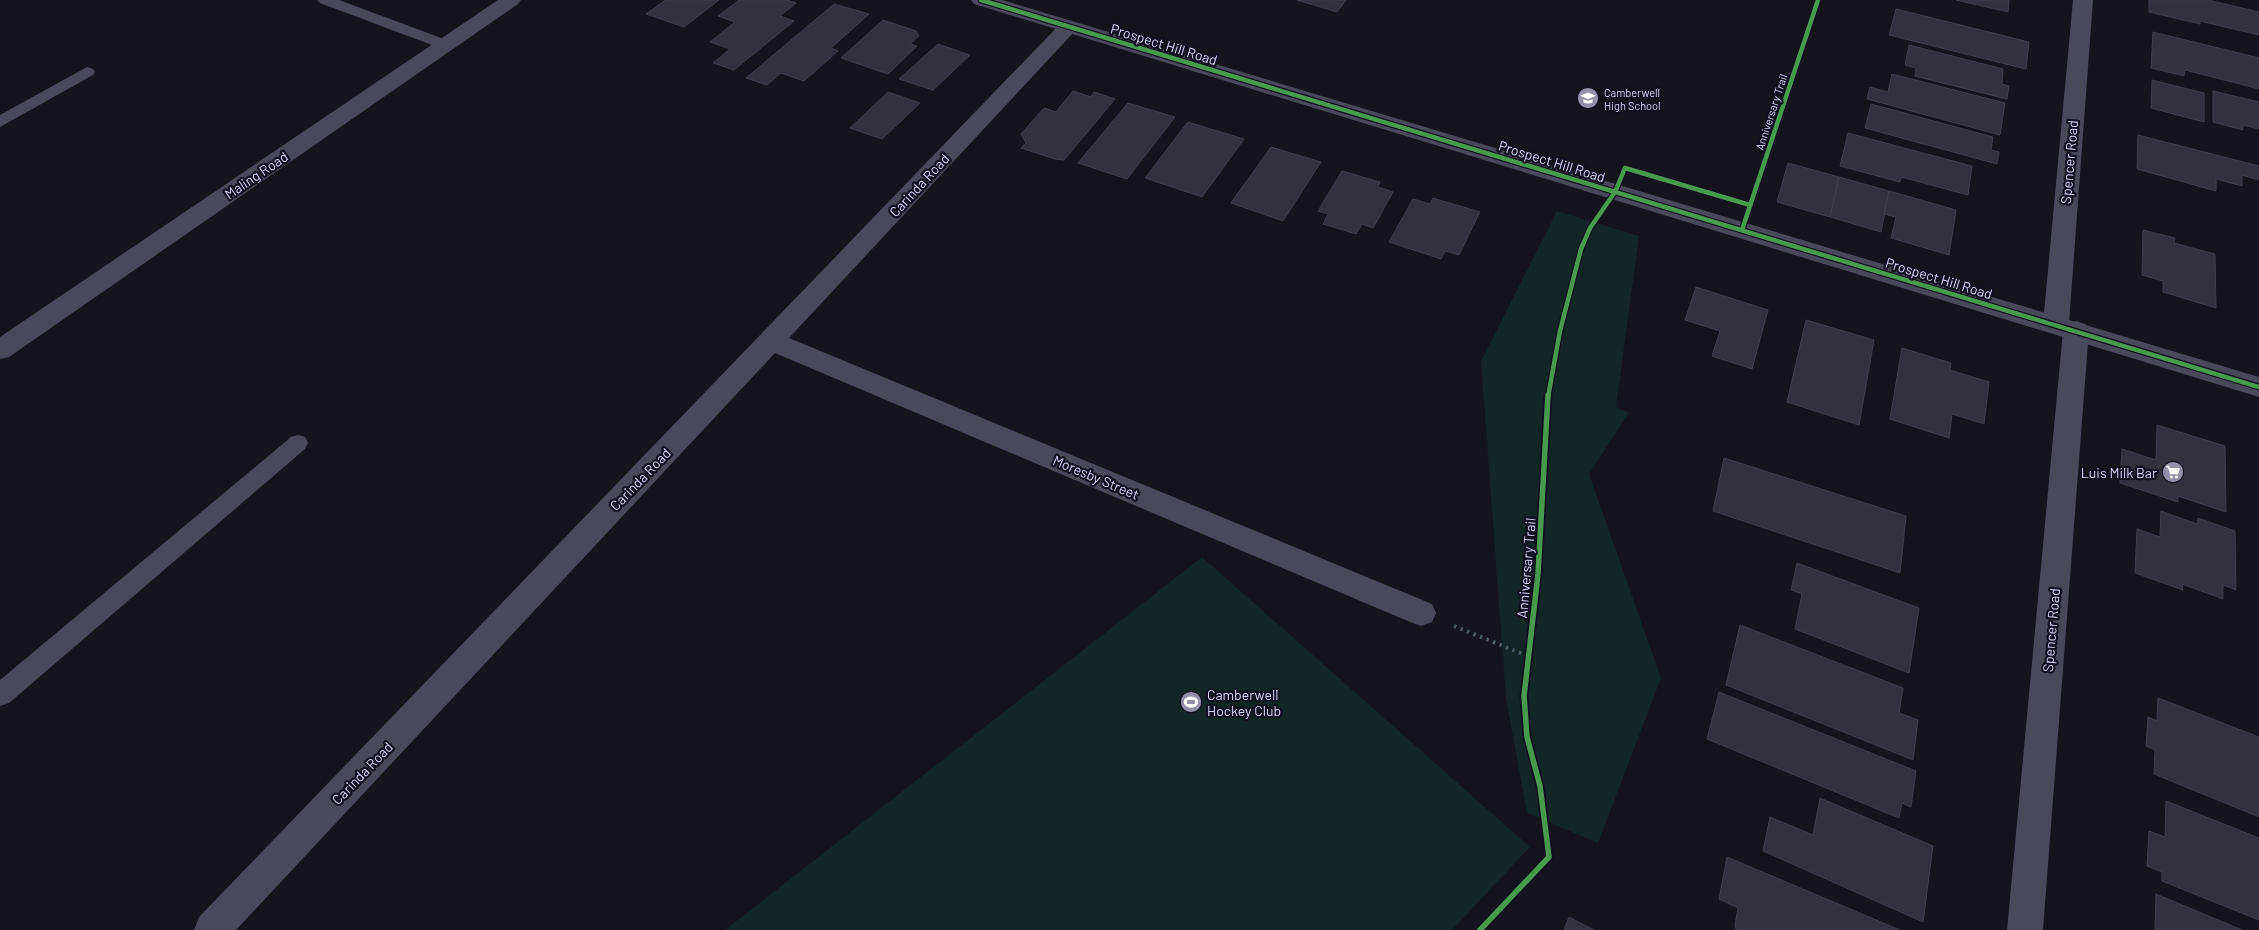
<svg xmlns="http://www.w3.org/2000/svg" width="2259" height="930" viewBox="0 0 2259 930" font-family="Barlow,sans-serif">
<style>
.green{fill:#132626}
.building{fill:#33313e;stroke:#413e4f}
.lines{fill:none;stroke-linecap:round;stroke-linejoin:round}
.path{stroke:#4d5a64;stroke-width:4;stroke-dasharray:2.5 4.5;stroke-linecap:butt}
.service{fill:#4a495c;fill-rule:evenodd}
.minor{fill:#4a495c;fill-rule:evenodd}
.tertiary{fill:#4a495c;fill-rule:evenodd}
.cycleway-far1-casing{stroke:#120f20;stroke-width:7}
.cycleway-casing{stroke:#120f20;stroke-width:9}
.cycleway-far1{stroke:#469c4c;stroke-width:4.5}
.cycleway{stroke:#469c4c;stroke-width:5.5}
.labels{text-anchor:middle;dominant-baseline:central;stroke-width:4.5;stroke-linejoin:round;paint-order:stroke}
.far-poi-label{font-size:11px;fill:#d7d3fa;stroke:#120f20;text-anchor:start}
.far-street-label{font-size:11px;fill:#d7d3fa;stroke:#120f20}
.street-label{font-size:14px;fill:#d7d3fa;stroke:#120f20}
.poi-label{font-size:14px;fill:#d7d3fa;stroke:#120f20;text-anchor:end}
</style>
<rect width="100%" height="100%" fill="#15131c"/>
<g class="green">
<path d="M1557 211 1639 236 1616 407 1629 413 1589 474 1661 678 1598 843 1527 813 1506 699 1481 361Z"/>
<path d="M1202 557 1530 847 1452 930H725Z"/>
</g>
<g class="building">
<path d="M666 0H719L684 27 646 14Z"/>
<path d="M739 0H787L796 3 780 16 794 21 734 70 713 63 730 49 710 42 735 22 718 16Z"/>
<path d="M1297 0H1346L1337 12Z"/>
<path d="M1956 0H2009L2008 12Z"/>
<path d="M2149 0H2208L2259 12V35L2200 21V24L2149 12Z"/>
<path d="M834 4 869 14 831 48 838 51 804 81 781 73 767 85 746 78Z"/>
<path d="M1896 9 2029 42 2026 69 1889 35Z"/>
<path d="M883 20 916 31 919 36 910 44 917 46 888 74 841 58Z"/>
<path d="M2153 32 2259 58V89L2185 70 2184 76 2151 68Z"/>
<path d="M938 44 970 55 933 90 899 79Z"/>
<path d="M1909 45 2003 69 2002 84 2009 86 2007 99 1915 76 1916 68 1905 65Z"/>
<path d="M1892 74 2005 103 2000 135 1867 99 1870 87 1888 92Z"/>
<path d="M2152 80 2204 93V122L2151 108Z"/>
<path d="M1073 91 1091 97 1094 92 1115 99 1064 160 1055 159 1021 148 1026 143 1021 134 1044 108 1056 112Z"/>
<path d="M2213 91 2259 102V129L2243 125V130L2213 122Z"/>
<path d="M888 92 920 103 882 139 850 128Z"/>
<path d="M1128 103 1175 117 1127 179 1078 163Z"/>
<path d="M1871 104 1993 137 1991 150 1999 152 1997 164 1865 128Z"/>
<path d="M1188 122 1244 139 1202 197 1145 178Z"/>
<path d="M1848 133 1972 166 1968 195 1901 177 1900 182 1840 166Z"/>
<path d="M2138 135 2259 166V180L2242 175V186L2216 179V191L2137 169Z"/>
<path d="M1271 147 1321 162 1283 221 1231 203Z"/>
<path d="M1788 163 1839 177 1830 217 1777 202Z"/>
<path d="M1342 171 1380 182 1378 187 1393 192 1373 228 1362 224 1356 234 1323 224 1328 214 1318 211Z"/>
<path d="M1839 177 1889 191 1881 232 1830 217Z"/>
<path d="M1889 191 1956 210 1949 255 1891 238 1896 217 1884 214Z"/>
<path d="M1433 198 1480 212 1459 255 1445 251 1441 259 1389 242 1413 199 1430 204Z"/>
<path d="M2143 230 2175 238 2174 243 2215 254 2216 308 2163 292V281L2142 275Z"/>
<path d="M1696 287 1768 310 1752 369 1712 356 1720 331 1685 320Z"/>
<path d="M1806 320 1874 340 1859 425 1787 402Z"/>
<path d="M1902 348 1951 363 1950 370 1989 382 1984 424 1952 414 1949 438 1890 419Z"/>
<path d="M2157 425 2225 446 2226 512 2178 496V502L2120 483 2122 449 2156 460Z"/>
<path d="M1724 458 1906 516 1900 573 1713 511Z"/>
<path d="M2161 511 2197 524 2198 518 2235 531 2236 590 2223 585V599L2182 584 2183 590 2135 573 2137 529 2160 537Z"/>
<path d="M1797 563 1919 608 1909 673 1795 629 1802 594 1791 590Z"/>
<path d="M1740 625 1903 688 1899 713 1918 720 1913 760 1726 685Z"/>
<path d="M1719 692 1916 771 1911 807 1902 803 1899 818 1707 739Z"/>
<path d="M2158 698 2259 737V817L2154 774 2155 750 2146 746 2148 717 2157 721Z"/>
<path d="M1820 798 1933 846 1923 922 1763 851 1770 817 1813 835Z"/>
<path d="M2166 801 2259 838V920L2162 881V872L2147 866 2149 831 2165 837Z"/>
<path d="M1727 857 1900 930H1736L1735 925 1738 908 1719 899Z"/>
<path d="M2156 894 2242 930H2155Z"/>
<path d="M1569 917 1594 930H1564Z"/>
</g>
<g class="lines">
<path class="path" d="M1454 626 1530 657"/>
<g class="service">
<path d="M317 0H339L452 42 454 45 452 48H440L320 3Z"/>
<path d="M87 67 93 69 95 72 93 75 0 127V115Z"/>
<path d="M298 435 305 437 308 443 305 449 9 703 0 706V680L291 437Z"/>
</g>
<g class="minor">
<path d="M2073 0H2093L2069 323 2076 321 2085 324 2089 330 2043 930H2007L2063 331 2056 333 2047 330 2043 324Z"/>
<path d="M1068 21 1075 23 1078 27 1075 31 789 338 1432 604 1436 613 1432 622 1421 626 1410 622 775 353 236 930H194L199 917 1061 23Z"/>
</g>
<g class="tertiary">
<path d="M498 0H521L518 4 9 357 0 359V337Z"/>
<path d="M971 0H1002L2259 377V397L974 4Z"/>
</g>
<g class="cycleway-far1-casing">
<g id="cycleway-far1">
<path d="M981 0 2259 387"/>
<path d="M1742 230 1818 0"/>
<path d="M1548 397 1560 331 1581 249 1590 228 1615 192 1625 168 1750 205"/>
</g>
</g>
<g class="cycleway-casing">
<path id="cycleway" d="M1480 930 1549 857 1540 786 1527 737 1524 696 1538 574 1548 395"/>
</g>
<use href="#cycleway-far1" class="cycleway-far1"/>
<use href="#cycleway" class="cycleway"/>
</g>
<defs>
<g id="school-disc" transform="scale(1.125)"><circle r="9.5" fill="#9390ac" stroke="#120f20"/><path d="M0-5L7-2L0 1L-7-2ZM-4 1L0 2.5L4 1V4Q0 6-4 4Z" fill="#fff"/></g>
<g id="supermarket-disc" transform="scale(1.125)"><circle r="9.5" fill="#9390ac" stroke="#120f20"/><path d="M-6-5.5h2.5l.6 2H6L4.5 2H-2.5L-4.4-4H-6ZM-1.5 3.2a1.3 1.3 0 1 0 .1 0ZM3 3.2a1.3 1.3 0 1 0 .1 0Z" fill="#fff"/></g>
<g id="stadium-disc" transform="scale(1.125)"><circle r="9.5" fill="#9390ac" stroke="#120f20"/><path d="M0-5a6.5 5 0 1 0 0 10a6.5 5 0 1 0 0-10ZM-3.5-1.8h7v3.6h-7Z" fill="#fff"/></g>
</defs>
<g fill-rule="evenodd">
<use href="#school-disc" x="1588" y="98"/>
<use href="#supermarket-disc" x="2173" y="472"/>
<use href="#stadium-disc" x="1191" y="702"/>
</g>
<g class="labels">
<g class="far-poi-label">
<text x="1604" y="92">Camberwell<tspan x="1604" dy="13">High School</tspan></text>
</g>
<g class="far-street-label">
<text transform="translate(1771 112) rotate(-72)">Anniversary Trail</text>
</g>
<g class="street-label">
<text transform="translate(1164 44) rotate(17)">Prospect Hill Road</text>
<text transform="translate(1552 161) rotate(17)">Prospect Hill Road</text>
<text transform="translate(2069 162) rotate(-85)">Spencer Road</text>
<text transform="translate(256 175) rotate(-34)">Maling Road</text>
<text transform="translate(919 185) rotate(-47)">Carinda Road</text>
<text transform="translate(1939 278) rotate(17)">Prospect Hill Road</text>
<text transform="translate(1096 477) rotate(23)">Moresby Street</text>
<text transform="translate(640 479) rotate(-46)">Carinda Road</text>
<text transform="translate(1526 568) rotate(-85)">Anniversary Trail</text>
<text transform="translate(2051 630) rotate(-85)">Spencer Road</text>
<text transform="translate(362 773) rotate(-46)">Carinda Road</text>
</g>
<g class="poi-label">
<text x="2157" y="472">Luis Milk Bar</text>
<text x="1207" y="694" text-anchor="start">Camberwell<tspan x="1207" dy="16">Hockey Club</tspan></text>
</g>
</g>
</svg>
